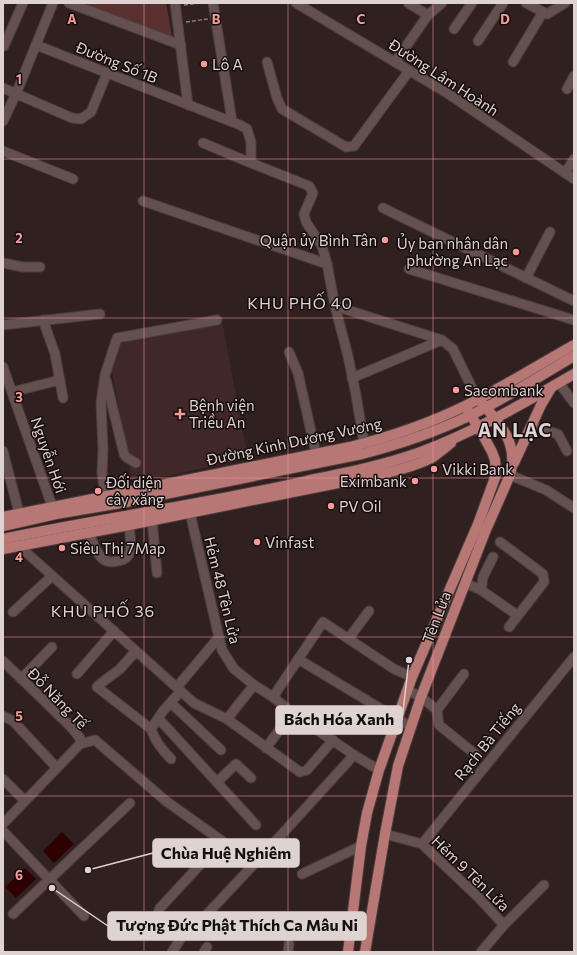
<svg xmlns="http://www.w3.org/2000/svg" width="577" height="955" viewBox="0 0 577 955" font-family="Commissioner,sans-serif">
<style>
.built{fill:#3f2827}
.green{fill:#5a3130}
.water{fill:#2e0002}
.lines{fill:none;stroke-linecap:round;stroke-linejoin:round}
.minor-casing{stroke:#4c3e3d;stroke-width:11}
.major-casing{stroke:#4c3e3d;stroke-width:12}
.path{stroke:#897a7a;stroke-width:1.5;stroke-dasharray:4 2;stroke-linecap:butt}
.minor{stroke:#63504f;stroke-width:9}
.major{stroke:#b77775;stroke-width:10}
.grid{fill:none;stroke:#f59b99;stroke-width:1;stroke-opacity:0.55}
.poi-dot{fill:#f59b99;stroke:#140c0c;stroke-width:1.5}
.labels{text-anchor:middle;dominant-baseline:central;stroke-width:3;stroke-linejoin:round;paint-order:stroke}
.street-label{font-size:15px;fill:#dfd3d2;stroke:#140c0c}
.poi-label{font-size:15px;fill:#dfd3d2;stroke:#140c0c;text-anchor:start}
.neighbourhood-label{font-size:16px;letter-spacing:1px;fill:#dfd3d2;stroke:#140c0c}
.district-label{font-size:19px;font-weight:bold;letter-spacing:1px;fill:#dfd3d2;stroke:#140c0c}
.grid-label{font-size:13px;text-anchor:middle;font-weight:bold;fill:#f59b99;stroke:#140c0c;stroke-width:3;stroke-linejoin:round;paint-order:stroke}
.leader{fill:none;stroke:#dfd3d2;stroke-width:1.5}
.callout-dot{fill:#dfd3d2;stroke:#140c0c;stroke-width:1.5}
.callout{fill:#dfd3d2;stroke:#dfd3d2;stroke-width:1.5}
.callout-label{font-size:16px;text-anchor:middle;font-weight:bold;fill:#111}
</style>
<rect width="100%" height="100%" fill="#312020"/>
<path class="built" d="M221 316 248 458 133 484 112 371 120 332Z"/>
<path class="green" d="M82 3H166L172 36 168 38Z"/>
<g class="water">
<path d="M62 832 74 844 54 863 43 851Z"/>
<path d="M25 868 36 879 16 898 5 887Z"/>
</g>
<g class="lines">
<g class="minor-casing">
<g id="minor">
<path d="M69 3 181 45"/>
<path d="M175 3 188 105"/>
<path d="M213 3 232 121"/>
<path d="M296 3 447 93 574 179"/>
<path d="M408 3 428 15"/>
<path d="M526 3 547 14 565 3"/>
<path d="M454 29 472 3"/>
<path d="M478 41 503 3"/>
<path d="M36 45 240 125 247 129 251 142V163L309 186 313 193 304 214 306 222 322 246 327 264 335 306 348 356 356 395 364 443"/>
<path d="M3 46H4L23 3"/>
<path d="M267 62 277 98 282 109 346 147 354 146 409 71"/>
<path d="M395 62 428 15 442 3"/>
<path d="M513 62 543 12"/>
<path d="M3 88 72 118 81 119 91 112 107 73"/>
<path d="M567 89 574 76"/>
<path d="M3 121 16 94 53 3"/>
<path d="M203 143 251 163"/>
<path d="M3 151 73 179"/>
<path d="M565 173 574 159"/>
<path d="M143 201 327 264"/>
<path d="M383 208 574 301"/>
<path d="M3 263 23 267H40"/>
<path d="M409 269 574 320"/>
<path d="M526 278 550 232"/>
<path d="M335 306 442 340 453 349 474 392 479 399"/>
<path d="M43 320 55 354 63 398"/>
<path d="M3 325 100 314"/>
<path d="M289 352 298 373 316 454"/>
<path d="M3 367 52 506"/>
<path d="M352 378 442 340"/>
<path d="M106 380 124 454 126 457 136 463"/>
<path d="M559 383 574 403"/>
<path d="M12 392 60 380"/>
<path d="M531 426 558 434 567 451"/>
<path d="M3 451 19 513"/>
<path d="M510 475 546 490 574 508"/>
<path d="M105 496 102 473 103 450 101 402 105 375 117 338 217 320"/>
<path d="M190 513 222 650 234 669 254 685 273 697 292 713 354 755 379 770"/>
<path d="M152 520 157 573"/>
<path d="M89 532C92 540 96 554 103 559 108 563 113 562 118 561 136 559 130 538 129 525"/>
<path d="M500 542 543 574 544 582 509 627"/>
<path d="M18 545 194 703 227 719 300 772 307 770 333 740"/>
<path d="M493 557 483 577 481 590 517 615"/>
<path d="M465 583 481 590"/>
<path d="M13 612 52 576"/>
<path d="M349 638 369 611"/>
<path d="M136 651 120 669 100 684 97 687 151 729"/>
<path d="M298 659 411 727"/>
<path d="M3 661 70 726 80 738V744L3 824"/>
<path d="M77 674 114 631"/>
<path d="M21 679 52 647"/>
<path d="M177 687 219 637"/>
<path d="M407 690 421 697 437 710 439 725 475 754"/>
<path d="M273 697 323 622 394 669 412 677"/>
<path d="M171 703 221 750"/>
<path d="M437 710 464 674"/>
<path d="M3 716 13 721 57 768"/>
<path d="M159 719 256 825"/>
<path d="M227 719 254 685"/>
<path d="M80 744 95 740 166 801 222 841 251 867"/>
<path d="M266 748 292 713"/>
<path d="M171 759C162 750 155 741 151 729L163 711 181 691"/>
<path d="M3 779 25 801"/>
<path d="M217 782 236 764 251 778"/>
<path d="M3 831 84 916"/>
<path d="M385 834 422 844 478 897 504 925 544 885"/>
<path d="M422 844 574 657"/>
<path d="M302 874 361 846"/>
<path d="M13 914 130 803"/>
<path d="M155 921 160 908 222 841"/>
<path d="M172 952 183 935 193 929 272 845 354 755"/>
<path d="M204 952 207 947"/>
<path d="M288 952 289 944"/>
<path d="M481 952 504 925"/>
</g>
</g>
<g class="major-casing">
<g id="major">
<path d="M514 463 541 405 551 388"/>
<path d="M3 517 350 447C390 437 428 424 465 406 502 388 538 365 574 345"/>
<path d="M3 526 56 514 121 503 362 454C400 444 436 432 471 415 506 398 540 376 574 356"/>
<path d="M3 539C104 518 206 504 306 481 344 473 381 466 418 453 473 433 524 403 574 374"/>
<path d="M3 549 129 525 363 478C386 473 412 468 433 457 439 453 445 448 451 443"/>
<path d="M348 952 361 846 367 813 379 770 412 677 478 524 496 475 495 460 492 452 484 437 467 409"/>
<path d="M365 952 385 834 398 766 421 697 485 532 510 475C519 443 500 424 481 402"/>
</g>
</g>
<g class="path">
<path d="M184 5 200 3"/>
<path d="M186 22 208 19"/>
</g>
<use href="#minor" class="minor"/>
<use href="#major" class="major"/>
</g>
<path class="grid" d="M144 3V952M288 3V952M433 3V952M3 159H574M3 318H574M3 478H574M3 637H574M3 796H574"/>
<g class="poi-dot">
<circle cx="204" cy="64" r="4"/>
<circle cx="385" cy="240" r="4"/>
<circle cx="516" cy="252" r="4"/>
<circle cx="456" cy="390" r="4"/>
<path d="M178 408h4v4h4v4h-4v4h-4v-4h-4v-4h4z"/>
<circle cx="434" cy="469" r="4"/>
<circle cx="415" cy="481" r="4"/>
<circle cx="98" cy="491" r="4"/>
<circle cx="331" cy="506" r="4"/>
<circle cx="257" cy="542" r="4"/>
<circle cx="62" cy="548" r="4"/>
</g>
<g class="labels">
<g class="street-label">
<text transform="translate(117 62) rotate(22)">Đường Số 1B</text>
<text transform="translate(444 77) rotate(33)">Đường Lâm Hoành</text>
<text transform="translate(294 441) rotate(-12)">Đường Kinh Dương Vương</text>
<text transform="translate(49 455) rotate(71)">Nguyễn Hới</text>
<text transform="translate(223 590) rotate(76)">Hẻm 48 Tên Lửa</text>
<text transform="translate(436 617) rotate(-69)">Tên Lửa</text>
<text transform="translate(58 698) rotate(46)">Đỗ Năng Tế</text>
<text transform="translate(487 741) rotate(-51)">Rạch Bà Tiếng</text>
<text transform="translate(471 873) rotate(44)">Hẻm 9 Tên Lửa</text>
</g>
<g class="poi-label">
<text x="212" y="64">Lô A</text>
<text x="377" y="240" text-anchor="end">Quận ủy Bình Tân</text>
<text x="508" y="243" text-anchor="end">Ủy ban nhân dân<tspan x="508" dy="17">phường An Lạc</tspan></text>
<text x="464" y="390">Sacombank</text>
<text x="189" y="405">Bệnh viện<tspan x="189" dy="17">Triều An</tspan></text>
<text x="442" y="469">Vikki Bank</text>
<text x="407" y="481" text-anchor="end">Eximbank</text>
<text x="106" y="482">Đối diện<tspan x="106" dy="17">cây xăng</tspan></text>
<text x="339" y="506">PV Oil</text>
<text x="265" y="542">Vinfast</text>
<text x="70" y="548">Siêu Thị 7Map</text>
</g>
<g class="neighbourhood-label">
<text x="300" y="302">KHU PHỐ 40</text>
<text x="103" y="610">KHU PHỐ 36</text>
</g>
<g class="district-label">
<text x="515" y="429">AN LẠC</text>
</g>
</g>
<g class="grid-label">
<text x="72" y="24">A</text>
<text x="216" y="24">B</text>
<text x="361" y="24">C</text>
<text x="505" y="24">D</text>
<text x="19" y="84">1</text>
<text x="19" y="243">2</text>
<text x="19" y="402">3</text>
<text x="19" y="562">4</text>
<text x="19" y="721">5</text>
<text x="19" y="880">6</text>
</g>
<path class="leader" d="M409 660L402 720M88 870L153 853M52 888L108 926"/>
<g class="callout-dot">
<circle cx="409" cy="660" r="4"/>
<circle cx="88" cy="870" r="4"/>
<circle cx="52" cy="888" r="4"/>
</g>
<g class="callout">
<rect x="276" y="706" width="126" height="28" rx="4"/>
<rect x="153" y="839" width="146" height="28" rx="4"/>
<rect x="108" y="912" width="258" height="28" rx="4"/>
</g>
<g class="callout-label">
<text x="339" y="725">Bách Hóa Xanh</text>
<text x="226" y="859">Chùa Huệ Nghiêm</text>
<text x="237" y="931">Tượng Đức Phật Thích Ca Mâu Ni</text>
</g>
<rect width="577" height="955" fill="none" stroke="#dfd3d2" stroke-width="8"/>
</svg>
